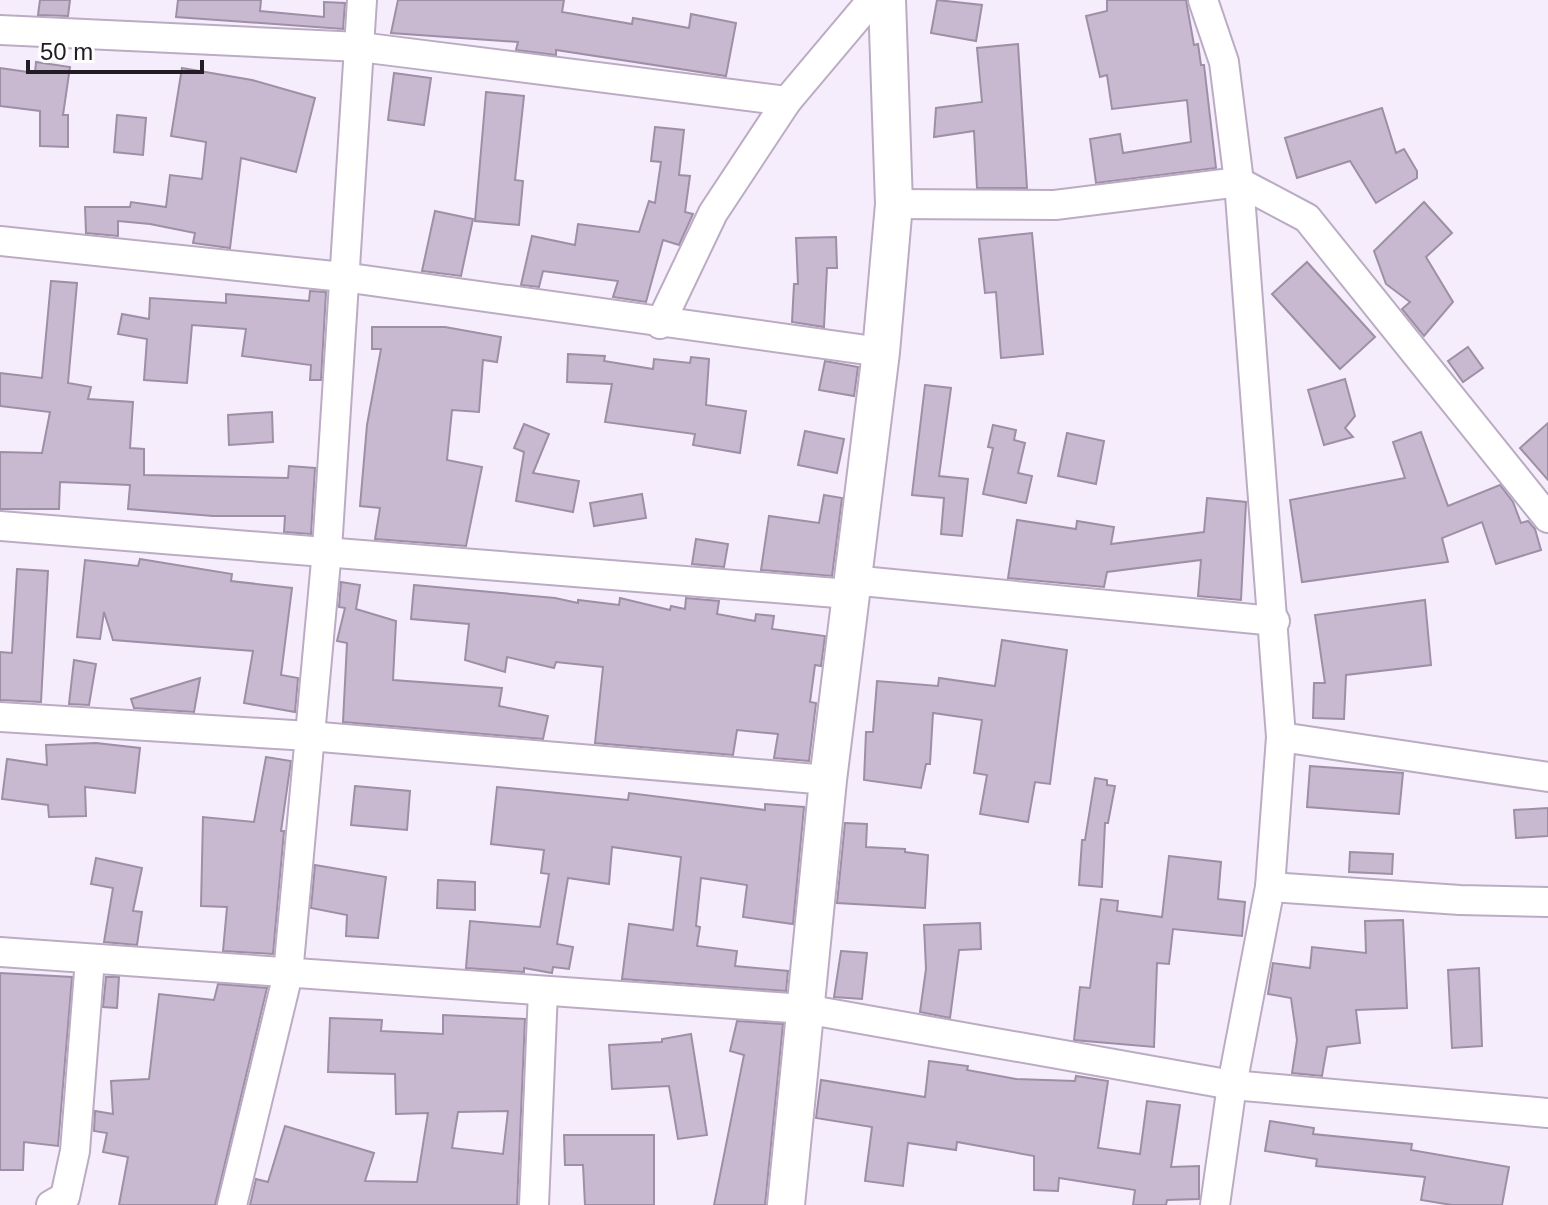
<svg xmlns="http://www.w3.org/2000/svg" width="1548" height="1205" viewBox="0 0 1548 1205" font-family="Arial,sans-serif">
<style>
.building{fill:#c8b9d1;stroke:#9d8fa5;stroke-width:2;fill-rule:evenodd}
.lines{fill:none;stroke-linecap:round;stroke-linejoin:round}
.minor-casing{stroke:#bbacc4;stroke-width:32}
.tertiary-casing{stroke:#bbacc4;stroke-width:40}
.minor{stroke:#fff;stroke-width:28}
.tertiary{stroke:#fff;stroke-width:36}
</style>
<rect width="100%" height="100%" fill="#f6edfc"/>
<g class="building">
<path d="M40 0H70L68 16 38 15Z"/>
<path d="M178 0H261L260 11 324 17V2L345 3 343 29 176 17Z"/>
<path d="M398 0H564L562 12 632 24 633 18 689 28 691 14 736 23 726 76 556 50V55L516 50 518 42 391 33Z"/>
<path d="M937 0 982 5 976 41 931 33Z"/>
<path d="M1107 0H1186L1194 45 1198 44 1201 65H1204L1216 168 1096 183 1090 139 1120 134 1123 153 1191 142 1187 100 1112 109 1107 75 1100 77 1086 16 1107 11Z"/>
<path d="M1018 44 1027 188H977L974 131 934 137 936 108 982 102 977 48Z"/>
<path d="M36 62 70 67 63 115H68V147L40 146V111L0 106V68L35 73Z"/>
<path d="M182 68 252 80 315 98 296 172 241 158 230 248 193 243 195 233 150 224 118 221V236L86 233 85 207H130L131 202 166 207 170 175 202 179 206 142 171 136Z"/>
<path d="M394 73 431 78 424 125 388 120Z"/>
<path d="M486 92 524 96 515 180 523 181 519 225 475 221Z"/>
<path d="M1382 108 1396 153 1404 149 1417 171V178L1376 203 1350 161 1297 178 1285 138Z"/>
<path d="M117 115 146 118 143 155 114 152Z"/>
<path d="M655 127 684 130 679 175 690 176 685 212 693 214 679 245 663 240 646 302 613 297 618 281 543 271 539 287 521 285 532 236 575 245 578 224 639 232 649 201 655 203 661 162 651 161Z"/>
<path d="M1424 202 1452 233 1426 257 1453 302 1424 336 1402 309 1410 302 1386 284 1374 251Z"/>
<path d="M435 211 473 219 461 276 422 271Z"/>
<path d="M1032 233 1043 354 1001 358 996 292 985 293 979 239Z"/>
<path d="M836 237 837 268H827L824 327 792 322 794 284H798L796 238Z"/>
<path d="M1307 262 1375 337 1340 369 1272 294Z"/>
<path d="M51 281 77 283 68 383 91 387 88 399 133 402 130 448 144 449V475L288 478 289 466 315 468 311 534 284 532 285 516H213L128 509 130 485 60 482 59 509H0V452L42 453 50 412 0 406V373L42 378Z"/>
<path d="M310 291 326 292 321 380H310L311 365 242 356 246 329 192 325 187 383 144 380 147 339 118 334 122 314 149 319 150 298 226 303V294L309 301Z"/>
<path d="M372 327H445L501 337 497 362 483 360 479 412 452 410 447 460 482 467 466 546 375 539 380 508 360 506 367 425 381 349H372Z"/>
<path d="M1468 347 1483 368 1463 382 1448 361Z"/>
<path d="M568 354 605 356 604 361 653 369 654 359 690 363 691 357 709 359 706 405 746 411 740 453 693 445 695 434 605 422 612 384 567 382Z"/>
<path d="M825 361 858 367 854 396 819 390Z"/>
<path d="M1345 379 1355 416 1345 428 1353 437 1324 445 1308 390Z"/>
<path d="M925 385 951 388 939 476 968 479 962 536 941 534 944 498 912 495Z"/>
<path d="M272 412 273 442 229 445 228 415Z"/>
<path d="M1548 423V480L1520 448Z"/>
<path d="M524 424 549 434 533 473 579 481 573 512 516 501 524 452 514 448Z"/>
<path d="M993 425 1016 430 1014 440 1025 443 1018 473 1032 476 1026 503 983 494 993 448 988 447Z"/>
<path d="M805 431 844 439 837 473 798 465Z"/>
<path d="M1421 432 1448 506 1500 485 1513 502 1521 523 1528 521 1535 529 1541 550 1496 564 1482 522 1442 538 1448 562 1302 582 1290 500 1405 478 1393 442Z"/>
<path d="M1067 433 1104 441 1096 484 1058 476Z"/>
<path d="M642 494 646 518 594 526 590 503Z"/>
<path d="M824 495 842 498 832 576 761 570 769 516 819 523Z"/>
<path d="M1207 498 1246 502 1241 600 1198 596 1201 560 1107 572 1104 587 1008 578 1017 520 1076 529 1077 521 1114 527 1111 544 1204 532Z"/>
<path d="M696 539 728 544 724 567 692 564Z"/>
<path d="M140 559 232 574 231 581 292 588 281 675 298 678 295 712 244 703 253 651 113 640 104 612 100 639 77 637 85 560 138 566Z"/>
<path d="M17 569 48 571 41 702 0 700V652L12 653Z"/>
<path d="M341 582 360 585 356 609 396 621 393 680 502 688 499 706 548 716 543 739 343 722 347 643 337 641 345 608 339 607Z"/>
<path d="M414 585 555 598 578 603V600L619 605 620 598 670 610 671 606 685 609 686 598 719 601 717 614 755 621 756 614 774 616 772 629 825 636 821 666 815 665 810 702 816 703 809 761 774 758 778 734 737 730 733 755 595 743 603 667 556 662 554 668 507 657 505 672 465 660 469 624 411 619Z"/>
<path d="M1425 600 1431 665 1346 675 1344 719 1313 718 1314 683H1325L1315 615Z"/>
<path d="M1002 640 1067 650 1050 784 1035 782 1028 822 980 814 987 775 974 773 982 720 933 713 930 764H926L921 788 864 780 866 732H873L877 681 938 686 939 678 995 686Z"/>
<path d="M74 660 96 664 89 705 69 704Z"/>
<path d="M200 678 194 712 134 708 131 699Z"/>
<path d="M96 743 140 748 135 793 85 787 86 816 49 817 48 805 2 799 7 759 47 765 46 745Z"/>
<path d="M266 757 291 761 281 831H284L273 954 223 951 227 907 201 906 203 817 254 822Z"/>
<path d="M1310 766 1403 773 1399 814 1307 807Z"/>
<path d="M1095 778 1107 780V785L1115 786 1108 823H1105L1102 887 1079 885 1082 840H1085Z"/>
<path d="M355 786 410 791 407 830 351 825Z"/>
<path d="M497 787 628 800 629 793 765 810V804L804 807 793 924 743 917 747 885 701 878 696 926 700 927 697 946 737 951 735 966 788 971 786 991 622 979 629 924 673 930 681 857 612 847 609 884 568 878 557 944 573 947 569 969 553 967 552 973 524 968V972L466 968 470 921 540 927 549 874 541 873 544 850 491 844Z"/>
<path d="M1548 808V836L1516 838 1514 810Z"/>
<path d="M845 823 867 824 866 847 905 849V852L928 855 925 908 837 903Z"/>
<path d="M1350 852 1393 854 1392 874 1349 872Z"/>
<path d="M1169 856 1221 862 1218 899 1245 902 1242 936 1173 929 1169 964 1157 963 1154 1047 1074 1040 1080 987 1090 988 1101 899 1118 901 1117 911 1162 917Z"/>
<path d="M96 858 142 868 133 911 142 912 137 945 104 942 113 888 91 884Z"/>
<path d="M315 865 386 877 378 938 346 936 347 915 311 908Z"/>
<path d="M438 880 475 882V910L437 908Z"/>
<path d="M1403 920 1407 1008 1356 1010 1360 1043 1327 1047 1322 1076 1292 1073 1297 1040 1291 998 1268 994 1273 963 1310 968 1312 947 1366 953 1365 921Z"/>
<path d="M980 923 981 949 959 950 950 1018 920 1012 926 969 924 925Z"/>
<path d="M841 951 867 953 862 999 834 997Z"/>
<path d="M1479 968 1482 1046 1452 1048 1448 970Z"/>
<path d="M0 973 72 977 58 1146 24 1142 23 1170H0Z"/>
<path d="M106 977H119L117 1008 103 1007Z"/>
<path d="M218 984 267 988 215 1205H119L128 1157 103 1152 107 1133 94 1131 95 1111 113 1114 111 1081 149 1079 159 994 214 1000Z"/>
<path d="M443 1015 525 1019 517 1205H250L256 1179 268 1182 285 1126 374 1153 365 1181 417 1182 428 1113 396 1114 395 1074 328 1072 330 1018 382 1020 381 1031 443 1034ZM508 1111 503 1154 452 1148 458 1112Z"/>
<path d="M737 1021 783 1024 765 1205H714L744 1055 730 1051Z"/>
<path d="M691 1034 707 1135 678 1139 669 1086 612 1089 609 1045 662 1042V1039Z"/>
<path d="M929 1061 968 1066 967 1070 1016 1079 1075 1081 1076 1076 1108 1081 1098 1148 1140 1154 1147 1101 1180 1105 1171 1167 1199 1166V1199L1167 1200 1166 1205H1133L1135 1190 1059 1178 1058 1191 1034 1190V1156L957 1142 956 1150 908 1143 903 1186 865 1181 872 1127 816 1118 821 1080 925 1097Z"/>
<path d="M1270 1121 1314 1128 1313 1134 1412 1144 1411 1150 1509 1167 1502 1205H1452L1421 1200 1425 1177 1316 1166 1317 1159 1265 1151Z"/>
<path d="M564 1135H654V1205H585L583 1165H565Z"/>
</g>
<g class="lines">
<g class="minor-casing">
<g id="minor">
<path d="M1203 0 1224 62 1239 182 1281 737 1270 887 1232 1085 1215 1205"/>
<path d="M0 30 360 47 787 101"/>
<path d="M894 204 1055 205 1239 182 1307 218 1548 518"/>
<path d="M0 241 343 277 881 352"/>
<path d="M660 324 713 213 787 101 872 0"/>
<path d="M0 526 849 594"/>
<path d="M851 580 1275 621"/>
<path d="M0 717 309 736 828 780"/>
<path d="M1281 737 1548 777"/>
<path d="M1270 887 1460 900 1548 902"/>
<path d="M0 952 805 1009 1232 1085 1548 1113"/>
<path d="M51 1205 65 1197 75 1151 90 959"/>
<path d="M232 1205 288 974 327 550 362 0"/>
<path d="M534 1205 543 991"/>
</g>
</g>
<g class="tertiary-casing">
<path id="tertiary" d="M786 1205 828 780 881 352 894 204 887 0"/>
</g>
<use href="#minor" class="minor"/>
<use href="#tertiary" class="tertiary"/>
</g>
<path d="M28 60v12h174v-12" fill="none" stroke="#221d25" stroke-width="4"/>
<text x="40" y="60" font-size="24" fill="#221d25" stroke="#fefefe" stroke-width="6" paint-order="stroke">50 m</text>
</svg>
